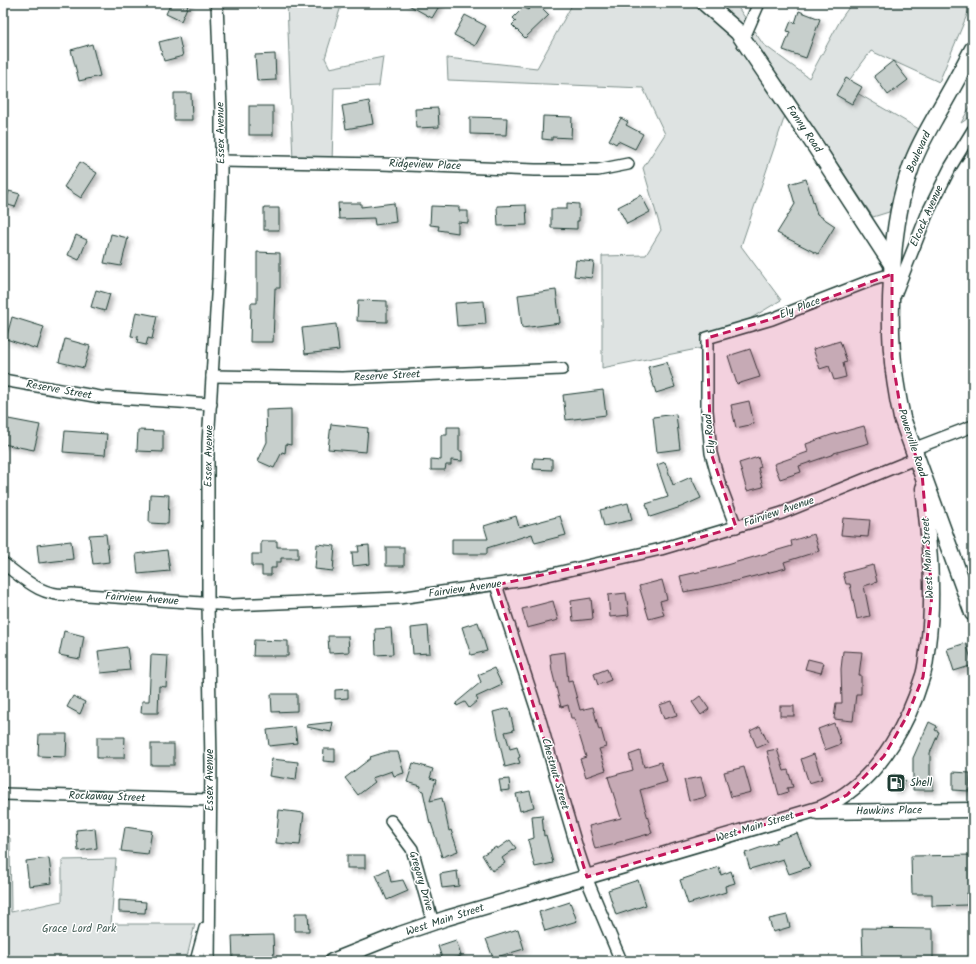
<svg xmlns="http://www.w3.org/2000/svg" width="976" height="964" viewBox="0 0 976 964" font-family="Kalam,sans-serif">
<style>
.green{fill:#dee3e2;stroke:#7e908b}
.building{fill:#c7cfcc;stroke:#1f3d34;filter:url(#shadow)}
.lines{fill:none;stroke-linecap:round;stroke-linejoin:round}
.minor-casing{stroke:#1f3d34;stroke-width:14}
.tertiary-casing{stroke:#1f3d34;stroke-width:17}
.secondary-casing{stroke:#1f3d34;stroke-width:19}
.minor{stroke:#fff;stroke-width:11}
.tertiary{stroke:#fff;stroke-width:14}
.secondary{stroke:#fff;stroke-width:16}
.marked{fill:#c2185b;fill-opacity:0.2;stroke:#c2185b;stroke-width:3;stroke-dasharray:8 5;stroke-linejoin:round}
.labels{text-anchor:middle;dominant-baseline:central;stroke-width:3;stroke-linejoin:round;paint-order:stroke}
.street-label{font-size:11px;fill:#1f3d34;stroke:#fff}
.poi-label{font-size:11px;fill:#1f3d34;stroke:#fff;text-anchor:start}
.park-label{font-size:11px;fill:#455e57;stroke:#fff}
</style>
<defs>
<filter id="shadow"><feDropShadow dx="3.5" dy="3.5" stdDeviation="2" flood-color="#0004"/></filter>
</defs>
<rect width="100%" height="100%" fill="#fff"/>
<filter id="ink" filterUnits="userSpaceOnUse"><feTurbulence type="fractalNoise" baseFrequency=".025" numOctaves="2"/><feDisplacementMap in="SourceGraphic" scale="8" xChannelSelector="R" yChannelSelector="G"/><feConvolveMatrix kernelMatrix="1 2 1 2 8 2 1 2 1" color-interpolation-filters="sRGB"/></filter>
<g filter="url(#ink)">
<g class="green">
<path d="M287 3H342L325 58 330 68 383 57 379 86 334 88 332 164 293 162Z"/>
<path d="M573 3H735L763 44 809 78 842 17 852 3H972L939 82 871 51 845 86 919 129 901 172 889 212 873 217 792 95 741 246 781 300 702 348 602 368V256L646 255 661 230 643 168 665 134 643 88 448 80 447 58 537 68Z"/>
<path d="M973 101V115L961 123Z"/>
<path d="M3 834 10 838 11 912 62 901V860L116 859 111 924H195L186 961H3Z"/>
</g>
<g class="building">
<path d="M171 3H189L181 21 166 14Z"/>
<path d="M405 3H441L432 18Z"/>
<path d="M535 3H537L549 15 525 38 512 25 516 21 513 18 524 7 528 10Z"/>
<path d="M799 11 820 19 806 58 783 50 790 32 787 31 791 21 795 23Z"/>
<path d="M465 15 486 26 475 46 454 35Z"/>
<path d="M179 37 183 56 164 61 159 42Z"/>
<path d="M92 44 100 76 79 81 71 50Z"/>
<path d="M275 54 276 80 257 81 255 55Z"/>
<path d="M893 61 908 80 888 95 874 76Z"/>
<path d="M846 78 862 87 852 104 836 95Z"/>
<path d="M174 93H191L192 120H174Z"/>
<path d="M369 101 373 124 346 129 342 106Z"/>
<rect x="249" y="106" width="24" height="29"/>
<path d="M438 108 439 127 416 128 415 109Z"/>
<path d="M543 116 572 117 571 138 552 137V140L542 139Z"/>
<path d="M470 117 507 118 506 135 470 134Z"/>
<path d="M621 118 628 122 626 125 643 134 635 149 618 141 616 144 609 140Z"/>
<path d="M80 162 97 173 81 198 64 187Z"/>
<path d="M806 179 817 214 835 226 818 254 777 233 795 204 789 184Z"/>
<path d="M9 191 20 194 15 207 5 204Z"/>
<path d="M641 195 650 212 627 224 618 207Z"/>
<path d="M338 203H361V207L394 203 396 222 375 225 374 218 339 219Z"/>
<path d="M567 203 579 204V221H577V229L551 228V209H567Z"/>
<path d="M526 205 527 225 498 226 497 206Z"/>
<path d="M431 206 459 207V211H468V223L458 222V233L438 230 439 226 430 225Z"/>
<rect x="264" y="208" width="15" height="22"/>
<path d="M111 234 128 238 121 266 104 263Z"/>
<path d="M76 235 87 240 79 260 68 255Z"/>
<path d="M257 252 280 253V288H275L273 342H250L251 303H257Z"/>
<path d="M576 260 594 262 592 278 574 276Z"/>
<path d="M96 290 110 294 105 311 91 307Z"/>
<path d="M556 290 560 323 522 328 518 295Z"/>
<path d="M358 300 387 301V322L357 321Z"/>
<path d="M484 301 486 324 457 326 455 303Z"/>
<path d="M136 312 157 316 152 339 148 338 146 345 137 343 138 337 131 336Z"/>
<path d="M12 317 44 327 37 349 6 339Z"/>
<path d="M336 324 339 350 305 354 302 328Z"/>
<path d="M65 339 90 346 84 368 59 362Z"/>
<path d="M840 341 847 362 843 363 846 377 834 380 829 366 820 369 813 349Z"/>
<path d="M750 349 760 377 737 384 728 356Z"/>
<path d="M667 362 675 387 656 393 648 367Z"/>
<path d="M603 390 606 415 566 420 563 395Z"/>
<path d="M749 401 754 424 736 428 731 405Z"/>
<path d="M291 409V445L286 444 285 453 282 452 274 468 258 461 267 442 266 410Z"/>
<path d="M676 414 680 449 657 452 653 417Z"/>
<path d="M3 418 40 425 34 450 3 444Z"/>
<path d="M331 424 368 428 366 452 328 449Z"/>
<path d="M864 426 869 443 834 453V454L799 466 801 472 780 479 774 464 808 452 806 444 831 435Z"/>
<path d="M447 427H459V451H462V461L451 460V465H446L445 470H431V459L441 460V435H447Z"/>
<path d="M138 430 163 431V452L137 451Z"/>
<path d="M65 431 107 434 105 455 63 452Z"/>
<path d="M758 457 761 467 758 468 763 487 747 491 739 463Z"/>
<path d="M534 458 552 459V470L533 469Z"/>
<path d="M665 462 673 485 691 477 701 498 681 507 650 517 646 504 668 497 657 465Z"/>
<path d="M150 494 169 495 168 524 149 523Z"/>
<path d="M628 503 632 520 604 526 600 510Z"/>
<path d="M516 516 519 527 560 516 566 535 535 543 532 534 487 548V554H452V539H488L484 526Z"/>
<path d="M843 518 870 520 868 537 841 535Z"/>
<path d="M106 534 109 562 93 564 89 535Z"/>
<path d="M814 534 819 551 784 562 786 568 720 585 684 592 680 576 716 568 792 546 791 541Z"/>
<path d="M71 541 73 559 39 563 37 545Z"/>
<path d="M261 541H277V547H298V558H281V562H276V568H271V575H262V566H252V554H261Z"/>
<path d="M317 544 335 546 333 571 315 569Z"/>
<path d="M369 545 370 564 353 566 352 552H359L358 546Z"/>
<rect x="386" y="547" width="18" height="19"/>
<path d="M167 550 170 571 138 574 136 554Z"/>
<path d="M873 565 877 582 864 586 870 616 857 619 850 584H846L843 573Z"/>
<path d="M662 580 667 599 660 601 664 615 649 619 639 586Z"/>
<path d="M626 593 629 615 610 617 608 595Z"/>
<path d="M591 598 593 619 573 621 571 601Z"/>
<path d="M553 601 558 620 527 628 522 609Z"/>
<path d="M478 622 487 651 471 655 462 627Z"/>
<path d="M428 626 430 653 413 654 411 628Z"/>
<path d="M391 628 393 654 376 655 375 629Z"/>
<path d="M64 631 84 636 80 659 59 655Z"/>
<path d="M328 636H348L349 652 329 653Z"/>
<path d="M254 640 288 641V656H253Z"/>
<path d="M966 643 973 665 954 671 947 649Z"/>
<path d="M127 647 130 670 101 673 98 651Z"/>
<path d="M843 651 862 652 859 675H861V694H856L853 721 834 719 836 703H842L841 669Z"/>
<path d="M565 652 568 682 572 681 580 710 593 707 599 730 601 729 606 747 599 749 606 770 586 777 580 759 586 757 574 718H571L568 705 561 707 552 671 550 654Z"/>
<path d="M151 655 168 656 166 687 159 686 158 713H141L142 701H149Z"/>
<path d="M808 659 824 663 821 673 805 669Z"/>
<path d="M494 668 502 685 476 697 478 700 469 708 465 702 457 706 456 703 481 682 478 675Z"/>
<path d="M607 669 611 680 598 685 594 674Z"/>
<path d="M348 689V698L335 699V690Z"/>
<path d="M271 694H297V711L272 712Z"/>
<path d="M73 696 85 702 80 714 67 707Z"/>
<path d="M700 696 709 709 701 715 692 702Z"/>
<path d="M672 701 677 715 664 719 659 705Z"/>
<rect x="780" y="706" width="14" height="10"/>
<path d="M509 708 514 730 505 732 510 749 517 747 520 757 518 758 520 763 505 767 493 712Z"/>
<path d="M333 722 331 732 307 727V725Z"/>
<path d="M929 722 937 726 935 730 939 732 930 753V778H933V790H913V758Z"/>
<path d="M834 723 841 744 825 750 818 729Z"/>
<path d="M760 726 768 743 757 748 750 731Z"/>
<path d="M295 727 297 743 269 746 267 730Z"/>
<path d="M39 734H67L66 757 38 756Z"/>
<path d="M97 737H125L124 758H97Z"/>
<rect x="151" y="744" width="23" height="21"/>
<path d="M324 749H335V762L323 761Z"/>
<path d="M777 749 784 771 788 770 793 787 787 788 788 792 779 795 767 751Z"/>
<path d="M640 751 644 767 661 762 667 782 640 790 652 833 616 843V844L595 849 589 826 621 818 608 777 633 770 629 755Z"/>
<path d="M386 752H398L404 773 394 776 392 771 372 778 375 782 358 795 345 778 371 758 370 757Z"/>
<path d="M814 754 822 779 809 783 801 759Z"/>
<path d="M272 759 298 762 296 780 269 776Z"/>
<path d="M413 763 433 769 430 778 436 780 430 801 442 798 449 831 451 830 458 851 442 857 431 823 430 824 423 791 420 790 421 786 407 782Z"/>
<path d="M744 767 751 792 731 797 724 772Z"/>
<path d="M953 772 970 773 969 791 953 790Z"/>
<path d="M894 774 905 781 898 792 888 785Z"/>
<path d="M701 777 706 797 689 801 684 780Z"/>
<path d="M509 779 510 790 501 791 499 780Z"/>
<path d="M530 791 534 807 520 811 516 794Z"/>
<path d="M279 810 304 813 300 845 276 843Z"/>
<path d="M542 815 544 836 546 835 553 863 535 867 528 840 534 838 532 816Z"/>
<path d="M125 827 152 831 148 854 121 851Z"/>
<path d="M95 828 97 848 78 851 76 830Z"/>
<path d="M797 833 810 867 789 874 783 859 750 869 745 853 777 842 776 840Z"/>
<path d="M510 840 516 848 502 858 505 863 492 871 482 855 496 847 497 849Z"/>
<rect x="347" y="855" width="18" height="13"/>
<path d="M973 855V893H967V905L932 906V894H912L911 856Z"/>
<path d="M49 858 52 883 29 886 26 861Z"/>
<path d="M719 867 721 875 731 871 735 883 725 886 726 892 688 904 680 880Z"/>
<path d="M388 869 391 882 403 880 408 891 387 900 376 875Z"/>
<path d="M457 871 459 886 442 888 440 874Z"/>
<path d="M638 880 646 905 616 915 608 890Z"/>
<path d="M119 900 146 902 145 913 119 912Z"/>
<path d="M570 902 577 921 545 931 539 912Z"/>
<path d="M295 913H308L309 931H295Z"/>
<path d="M787 915 790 927 773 932 769 919Z"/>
<path d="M862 928 933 929V961H863Z"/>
<path d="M518 929 524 949 493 958 486 939Z"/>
<path d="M273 935 274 961H233L232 936Z"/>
<path d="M456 940 461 956 443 961 438 946Z"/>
</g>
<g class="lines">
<g class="minor-casing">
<g id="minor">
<path d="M743 40 759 3"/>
<path d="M221 161 381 164 535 170H598L628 164"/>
<path d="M895 295 928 212 951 166 973 130"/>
<path d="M212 376 342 378 562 369"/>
<path d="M3 380 100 397 211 404"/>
<path d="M913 449 973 426"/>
<path d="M736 527 719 482 711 453 707 410V338L772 319 872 280 892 274"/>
<path d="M3 563C25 580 43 598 72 594L231 605 399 598 526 580 661 549 782 513 917 458"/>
<path d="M496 585 541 723 554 770 578 851 590 887 621 961"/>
<path d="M3 794 210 800"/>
<path d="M391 821 412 849 433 923"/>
<path d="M196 961 205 928"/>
<path d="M209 961 211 763 208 603V443L218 279 221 190V111L217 3"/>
</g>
</g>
<g class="tertiary-casing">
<g id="tertiary">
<path d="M817 812 973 810"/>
<path d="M332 961 400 934 447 918 821 808C852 794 874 773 892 744 905 724 915 701 922 678 926 668 926 656 928 645 935 592 929 540 923 488"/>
</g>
</g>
<g class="secondary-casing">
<g id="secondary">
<path d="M705 3 738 32 812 141 892 264"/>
<path d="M973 49C961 72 949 94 936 116 927 132 917 149 911 167 898 203 893 239 892 277 889 328 891 368 902 418L973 613"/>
</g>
</g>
<use href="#minor" class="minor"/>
<use href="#tertiary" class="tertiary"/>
<use href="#secondary" class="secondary"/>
</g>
</g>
<path class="marked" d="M892 274V357L902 418 922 473 932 595 923 677 907 716 884 756 847 795 821 808 587 877 496 585 661 549 736 527 711 453 707 338 772 319Z"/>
<defs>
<g id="fuel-square" transform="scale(1)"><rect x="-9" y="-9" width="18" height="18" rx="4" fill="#1f3d34" stroke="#fff"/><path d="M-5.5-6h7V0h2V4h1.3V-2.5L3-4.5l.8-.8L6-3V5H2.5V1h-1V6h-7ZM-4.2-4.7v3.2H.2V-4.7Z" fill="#fff"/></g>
</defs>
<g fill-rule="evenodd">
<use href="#fuel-square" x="896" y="783"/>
</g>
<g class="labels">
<g class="street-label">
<text transform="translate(804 129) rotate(56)">Fanny Road</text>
<text transform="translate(221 133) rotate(-91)">Essex Avenue</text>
<text transform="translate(919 152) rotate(-66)">Boulevard</text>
<text transform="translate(425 165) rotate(2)">Ridgeview Place</text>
<text transform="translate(927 216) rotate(-66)">Elcock Avenue</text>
<text transform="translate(800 308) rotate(-21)">Ely Place</text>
<text transform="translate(387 376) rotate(-3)">Reserve Street</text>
<text transform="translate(59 390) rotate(10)">Reserve Street</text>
<text transform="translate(710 434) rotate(-96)">Ely Road</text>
<text transform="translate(912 443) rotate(72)">Powerville Road</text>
<text transform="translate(209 456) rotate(-89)">Essex Avenue</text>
<text transform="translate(779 512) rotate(-19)">Fairview Avenue</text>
<text transform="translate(928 558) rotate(-93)">West Main Street</text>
<text transform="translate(465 589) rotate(-8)">Fairview Avenue</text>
<text transform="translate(142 599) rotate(4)">Fairview Avenue</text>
<text transform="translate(555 774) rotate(74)">Chestnut Street</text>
<text transform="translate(210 780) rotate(-90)">Essex Avenue</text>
<text transform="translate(107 797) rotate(2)">Rockaway Street</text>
<text transform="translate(889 811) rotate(-1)">Hawkins Place</text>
<text transform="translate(755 827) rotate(-17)">West Main Street</text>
<text transform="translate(421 881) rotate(74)">Gregory Drive</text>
<text transform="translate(445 920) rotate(-18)">West Main Street</text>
</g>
<g class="poi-label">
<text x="910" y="783">Shell</text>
</g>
<g class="park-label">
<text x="79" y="929">Grace Lord Park</text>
</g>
</g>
<rect width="976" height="964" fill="none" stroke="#fff" stroke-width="16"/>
<rect x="8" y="8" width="960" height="948" fill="none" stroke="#1f3d34" stroke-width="1.5" filter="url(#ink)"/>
</svg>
